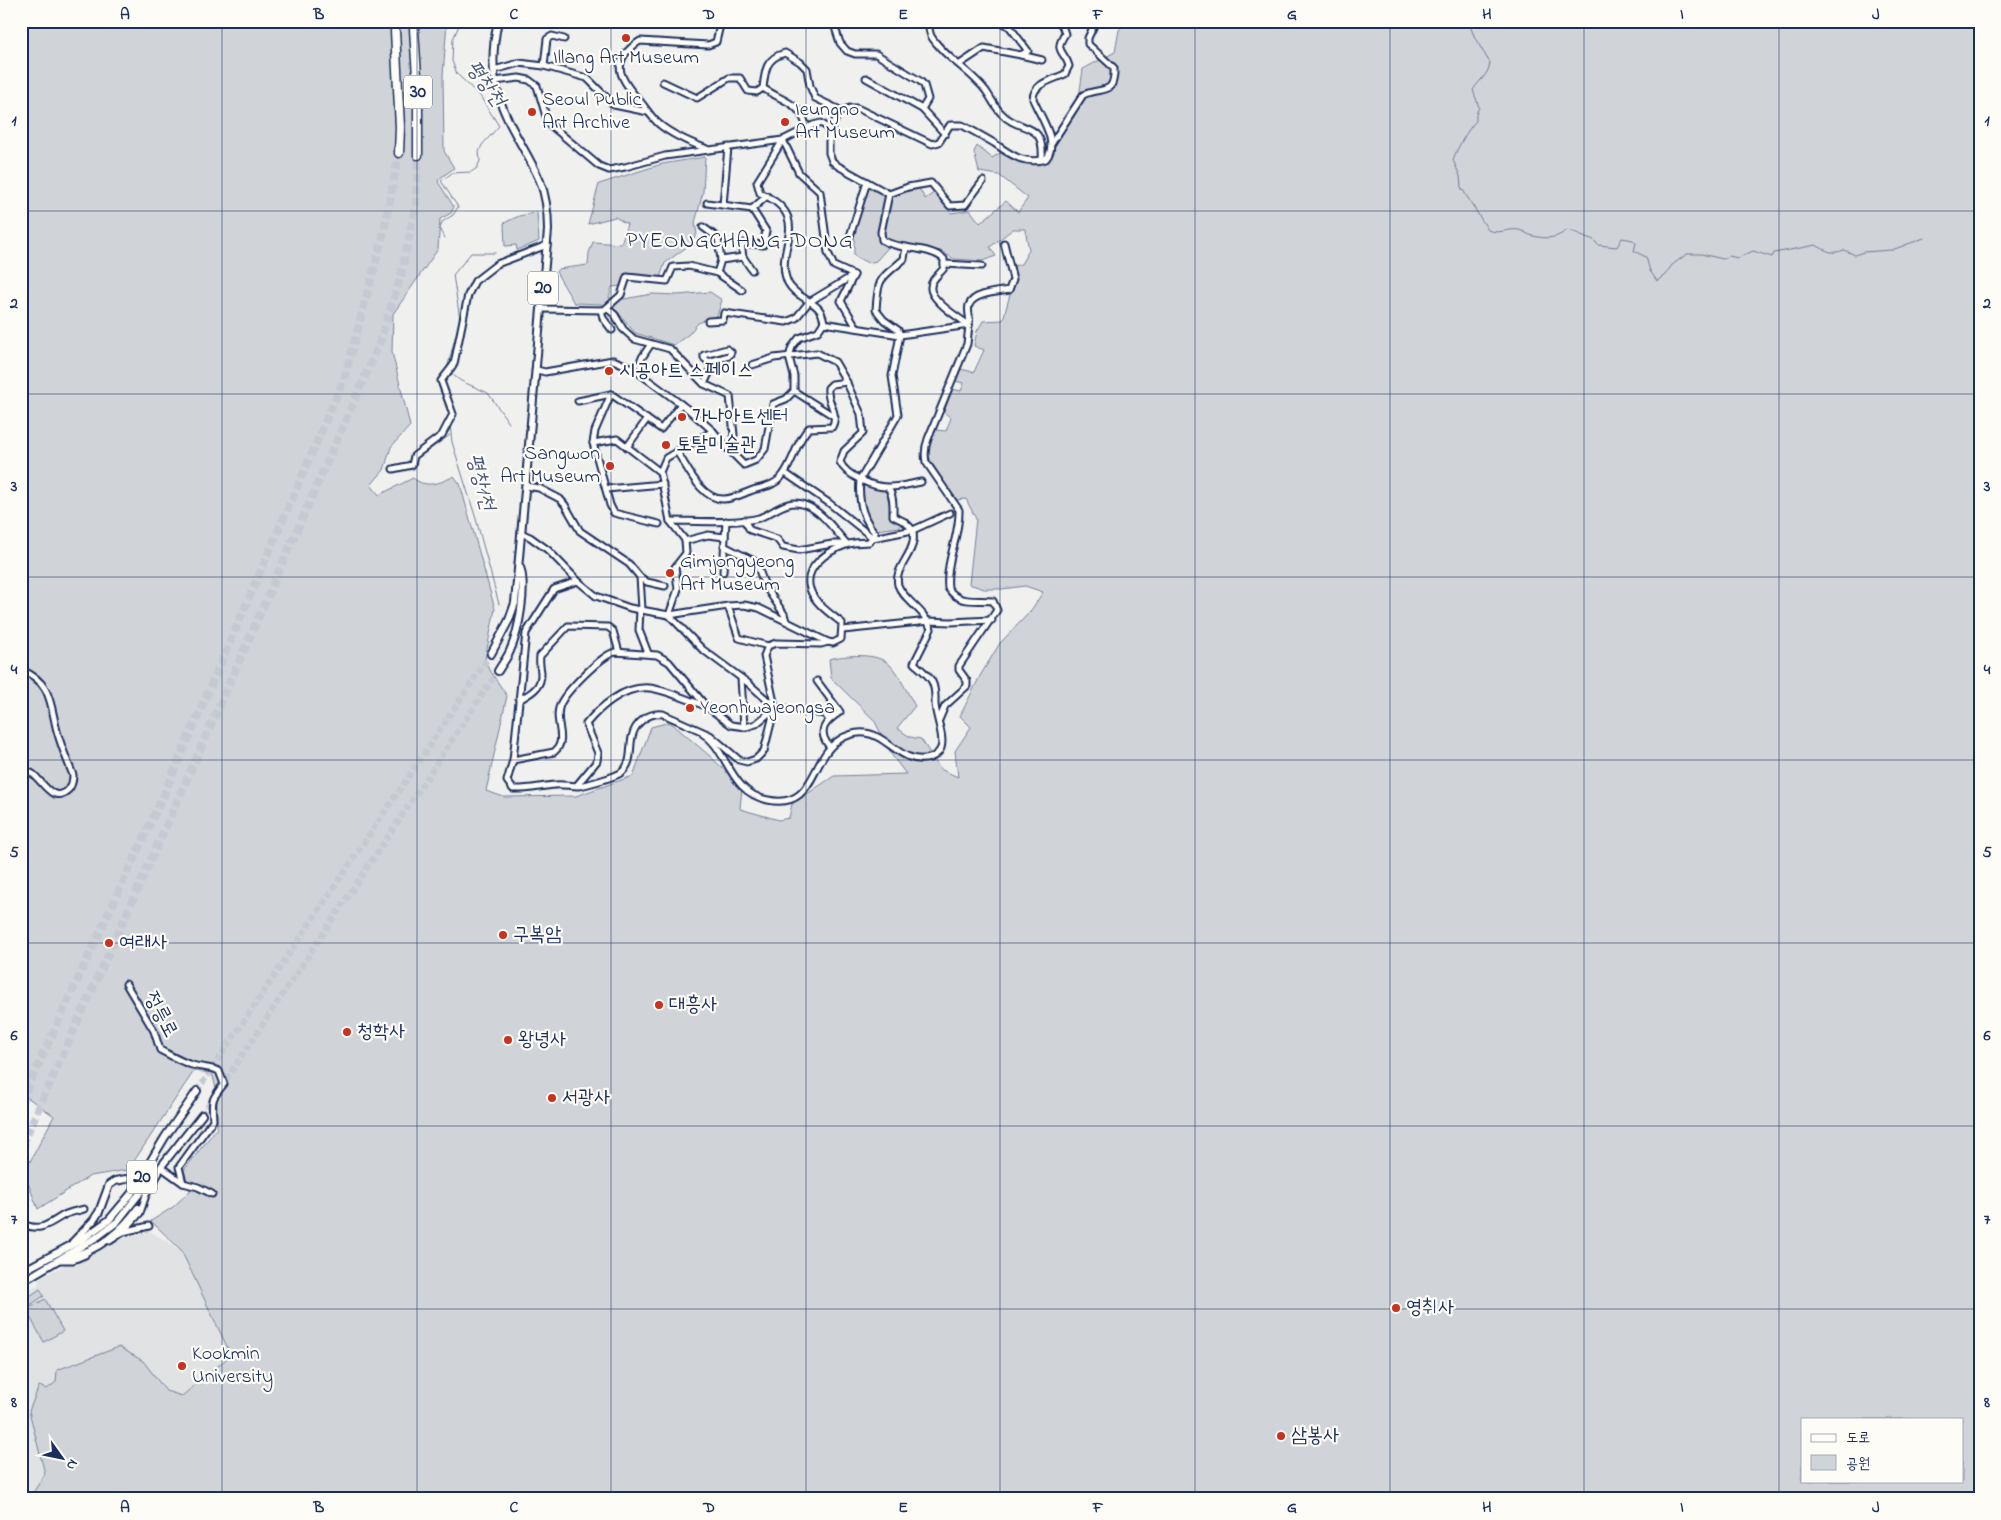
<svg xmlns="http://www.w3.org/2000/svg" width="2001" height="1520" viewBox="0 0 2001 1520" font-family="'Indie Flower','Poor Story',sans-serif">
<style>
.built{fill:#e0e2e3}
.green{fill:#d0d3d8;stroke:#76819b;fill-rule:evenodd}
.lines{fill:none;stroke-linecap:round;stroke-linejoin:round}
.stream{stroke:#6f7b97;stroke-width:1}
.major-tunnel{stroke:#c5c9d1;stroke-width:6;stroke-dasharray:6 3;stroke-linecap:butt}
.highway-tunnel{stroke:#c5c9d1;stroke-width:8;stroke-dasharray:8 4;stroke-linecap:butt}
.minor-casing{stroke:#1b2f5e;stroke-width:9}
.major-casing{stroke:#1b2f5e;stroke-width:10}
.highway-casing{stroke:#1b2f5e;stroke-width:11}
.minor{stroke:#fdfcf7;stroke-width:5}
.major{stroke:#fdfcf7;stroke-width:6}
.highway{stroke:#fdfcf7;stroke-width:8}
.grid{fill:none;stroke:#1b2f5e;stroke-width:1;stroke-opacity:0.55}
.poi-dot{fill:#c8321e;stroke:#fdfcf7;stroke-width:2}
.labels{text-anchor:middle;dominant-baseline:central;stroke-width:4.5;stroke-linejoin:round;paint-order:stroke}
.shield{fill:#fdfcf7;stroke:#5f6c8c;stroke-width:1}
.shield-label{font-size:19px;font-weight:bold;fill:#1b2f5e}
.poi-label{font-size:20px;fill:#1b2f5e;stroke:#fdfcf7;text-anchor:start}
.street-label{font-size:20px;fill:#1b2f5e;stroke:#fdfcf7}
.water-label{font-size:21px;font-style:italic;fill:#4c5b7f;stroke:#fdfcf7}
.quarter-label{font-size:22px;letter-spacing:1px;fill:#1b2f5e;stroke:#fdfcf7}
.neatline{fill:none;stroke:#1b2f5e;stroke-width:2}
.grid-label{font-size:16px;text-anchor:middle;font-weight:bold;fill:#1b2f5e}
</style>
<rect width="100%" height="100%" fill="#f0f0ee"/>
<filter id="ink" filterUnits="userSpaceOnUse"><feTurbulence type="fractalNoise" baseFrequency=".02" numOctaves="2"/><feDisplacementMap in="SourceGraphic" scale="10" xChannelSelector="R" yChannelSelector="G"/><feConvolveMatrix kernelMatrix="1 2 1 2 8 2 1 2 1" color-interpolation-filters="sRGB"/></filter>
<g filter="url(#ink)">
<path class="built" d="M144 1229 151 1232 181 1250 231 1355 182 1396 166 1391 143 1361 56 1382 47 1389 39 1386 29 1411 45 1474 29 1499H21V1297L24 1292 38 1285 40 1278 121 1235H131Z"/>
<g class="green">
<path d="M21 21H447L443 76 444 151 454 168 439 179 438 182 454 207 451 213 440 219 438 249 393 314 392 352 410 426 391 447 384 470 371 485 379 495 413 478C426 489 441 483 454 476L460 484 495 609 485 659V663L507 696 486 791 504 797 576 796 633 776 651 727 670 722 711 757 742 787 740 809 779 820 789 818 792 804 834 776 906 774 893 757 874 720 831 678 829 659C845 655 878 652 890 665 899 674 908 694 915 706L897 728 910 737 921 739 940 769 958 777 955 751 971 727 960 716 980 676 1000 643 1030 612 1043 592 1025 586 1002 589H984L969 584 976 519 966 499 956 500 931 462 927 449 935 430 946 431 951 418 944 412 952 389 961 391 964 383 955 381 960 369 974 372 984 350 974 346 977 331 983 321 1003 320 1015 276 1014 266 1021 264 1029 250 1025 229H1013L990 247 996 256 982 261 954 259 941 251 893 242 876 261 868 263 854 256V237L866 187C888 197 897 195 919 188L925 199 935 192 951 213 970 210 980 223 1006 201 1018 212 1028 198 999 175 979 172 974 152 977 146 992 158 1000 153 1020 163 1039 165 1046 161 1052 144 1078 105 1083 69 1115 52 1119 30 1127 21H1980V1499H29L45 1474 29 1411 39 1386 47 1389 56 1382 57 1370 119 1347 143 1361 166 1391 182 1396 231 1355 181 1250 151 1221 173 1207 190 1191 184 1170 217 1128V1092L212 1073 194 1071 128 1170 90 1176 38 1209 24 1173 54 1116 21 1093ZM1802 1419H1962V1481H1802Z"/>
<path d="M705 157 703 192 695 223 697 234 688 246 665 263 659 280 624 274 620 286 612 287 609 298 624 299 652 294 678 295 710 292 722 300 717 316 698 323 689 334 674 345 635 333 618 312 601 304 574 303 556 272 558 269 588 265 589 253 593 242 621 244 627 224 615 217 588 224 599 184 662 164Z"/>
<path d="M537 212 539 241 517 250 516 245 505 246 504 223 519 216Z"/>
<path d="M862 484 880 488 888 493 892 518 902 524 900 527 876 530C865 517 859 501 862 484Z"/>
<path d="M40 1289 44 1296 24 1309 21 1302Z"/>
<path d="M45 1299 63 1331 44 1342 26 1310Z"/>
</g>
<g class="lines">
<g class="stream">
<path d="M1468 21 1475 38 1490 63C1488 76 1480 79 1473 90L1479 107 1476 114V121C1469 127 1456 150 1453 160L1460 176 1461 187 1488 230C1499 235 1508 228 1519 230 1524 231 1528 235 1533 236 1546 239 1557 239 1567 230 1577 232 1584 237 1594 240L1598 245 1617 247 1622 238 1633 240 1636 243 1634 251 1646 257 1650 271 1657 281 1665 275 1672 265 1687 254H1701L1723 259 1729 256 1738 258 1753 251 1772 257 1774 253 1816 245C1827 251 1831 255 1844 250L1855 255 1863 252 1892 250 1924 238"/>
<path d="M445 238 440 228 442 222 453 215 458 207 441 181 452 173 471 172 477 168 480 161 479 152 482 145 499 126 480 96 457 74 452 61 453 39 461 21"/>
<path d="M447 369 460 319 453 275 471 253H495"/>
<path d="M449 372 461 381 488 393 509 423"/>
<path d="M443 374 437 380 449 416"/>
<path d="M450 425 452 442 476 519 499 604"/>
<path d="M418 458 450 435"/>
</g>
<g class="major-tunnel">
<path d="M221 1087 498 671"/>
<path d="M197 1091 491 654"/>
<path d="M202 1115 214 1097"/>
<path d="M126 1179C146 1183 144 1193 138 1208"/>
</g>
<g class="highway-tunnel">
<path d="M393 21 395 31"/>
<path d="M413 21 414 29"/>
<path d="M21 1102 164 794 344 379 383 236 399 153"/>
<path d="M22 1145 168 822 378 347 401 276 416 203 418 155"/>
</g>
<g class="minor-casing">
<g id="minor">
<path d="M833 21 840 43 847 51 855 54H876L920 81 924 85 928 99 922 109"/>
<path d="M928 21C929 26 929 32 931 36 944 57 971 71 986 91 991 98 995 107 1001 113 1020 134 1045 119 1042 160"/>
<path d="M564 39 552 36 547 39 544 66 587 78 614 105 648 112"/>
<path d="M1021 55 1042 60"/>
<path d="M960 64 984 48 1021 55 1028 51 1009 26 997 21"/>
<path d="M494 70 519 63 544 66"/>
<path d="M866 78 922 109 945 134"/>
<path d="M495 81 519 78 529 80 537 86 548 123 599 166 609 170 625 167 665 156 783 140 813 125 821 123 831 130"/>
<path d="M663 82 697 98 729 78H740L748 91 757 92 763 88"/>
<path d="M807 128C800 101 783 102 763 88 765 70 766 58 785 53L800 62 807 69 810 86 815 98 842 111"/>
<path d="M783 140 799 173 820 192 828 253 834 266 854 275 841 301 857 328"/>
<path d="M1052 143 1083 95C1102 86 1115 97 1114 68L1088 44V38L1096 21"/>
<path d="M707 149C691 143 672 135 659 124 651 117 646 108 639 100 619 78 609 61 640 41L708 45 716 42 721 21"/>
<path d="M889 194 908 187 931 183 950 206 965 205 983 181"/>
<path d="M707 203 752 209 767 196"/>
<path d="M723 205 728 147"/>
<path d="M703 227 718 238 721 260"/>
<path d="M850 236 867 182"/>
<path d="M743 257 752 270"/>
<path d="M944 264 982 266"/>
<path d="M717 273 742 290"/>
<path d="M607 308 615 315 623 329 634 339 670 349 704 384 730 396 734 435"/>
<path d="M542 309 604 310 621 295 627 277 667 281 673 267 689 266 717 273 721 260 743 257 741 243 763 245 766 231 752 209"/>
<path d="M601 310 603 318 612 330"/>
<path d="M708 321 723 320 724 313 786 322 796 318 809 302 854 275"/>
<path d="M823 323 900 335 969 325C971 318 967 312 969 305 974 293 998 292 1009 290L1013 279 1004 243"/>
<path d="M641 359 651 344"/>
<path d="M752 365 774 358 817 353 835 362 846 381 861 414 863 433 844 451 840 462C846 476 874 488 890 487 900 487 910 484 921 482"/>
<path d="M537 370 545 372 613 360 632 368 689 410 713 431 728 449 744 465 756 460 765 449 773 404 786 399 794 391V376L789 357 792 347 799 338 818 331 824 322C823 317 821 311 818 308 809 299 794 295 788 283 772 249 816 218 760 193L757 182 783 140"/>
<path d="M704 384 713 365 704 358V355L727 349 731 352 729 356 708 362"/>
<path d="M794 391 835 417"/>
<path d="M611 394 595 431 593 443 610 505 614 513 659 524"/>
<path d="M578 401 611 394 661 429 681 404"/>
<path d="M713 431 666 458 660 472 670 521 685 540 686 553 675 567 678 589 669 615 702 649 748 683 775 707"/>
<path d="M593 443 617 439 660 472"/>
<path d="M627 447 647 419"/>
<path d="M677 452C688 468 701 500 724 499 733 499 744 493 753 490 764 487 776 485 783 475 794 461 796 441 809 428L832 427C840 413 826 402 828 388L832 384 847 382"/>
<path d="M393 469 412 465 414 456 442 435 453 414 441 381 454 364 468 295 475 281 497 264 547 245"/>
<path d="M785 473 829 503 873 538 913 530 950 513"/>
<path d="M526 486 539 488 560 499 565 505 580 531 629 564 640 577 647 582 665 586"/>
<path d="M606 489 663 484"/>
<path d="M744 520 750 530 777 539 783 547 799 550 832 544H844"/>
<path d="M670 521C693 521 739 524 759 518 775 512 787 498 805 505 822 511 835 531 847 544"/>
<path d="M521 533 530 537 548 550 578 581 596 596 630 608 669 615 728 606 744 605 759 608 828 642 833 643 841 639 842 623C831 614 815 604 810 589 803 567 828 551 846 545 852 542 861 543 869 542L875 533C862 518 858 500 860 480L898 415 892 376 900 335 898 330 884 320 876 310C878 276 880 280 904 259L906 247"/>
<path d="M685 541 708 535 725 537"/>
<path d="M724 546 756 562 765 586 784 614 786 621"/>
<path d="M723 572 726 521"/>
<path d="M640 577 642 609"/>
<path d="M578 581 554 589 526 633 513 760 507 781 513 789C527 790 541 786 555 785 562 784 570 786 578 786 586 785 616 777 622 772 633 762 629 750 632 737 635 723 648 712 663 714L710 735 739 760 747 762 756 759 764 751 775 707 764 656 768 646 776 643 821 644 828 642"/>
<path d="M728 606 739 638 768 646"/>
<path d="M640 609 639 630 648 653"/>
<path d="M843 630 929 621 950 622 992 620"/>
<path d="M21 670C50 681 50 701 56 727 60 744 67 760 73 775 73 781 72 786 68 790 53 804 43 782 33 774 29 771 25 771 21 772"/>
<path d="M741 678 744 727"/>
<path d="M817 681 840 712C825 722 816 731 830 747"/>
<path d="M519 700C531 693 542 688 541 672 540 666 539 662 540 656L568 626 608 627 613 631 619 652"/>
<path d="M775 707 825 714 828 719"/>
<path d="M939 720 945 706 967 686V681L959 670V666L997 610 993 601C975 599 959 605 948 588 945 562 960 536 959 510L926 462C924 453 925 447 928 439L967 344 969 325C960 319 929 299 931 287 931 279 940 274 944 268V259C927 245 900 251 882 240L881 232 889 194 838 166 832 161 829 153V142L831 130 839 112 850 108H857L932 144 939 142 950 125H962C973 131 984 137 994 143 1011 155 1024 165 1046 159 1060 142 1040 117 1033 99 1033 83 1053 80 1065 74L1069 66C1065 51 1053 52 1065 34L1063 28 1060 22 1053 21"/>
<path d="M703 734C728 749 729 793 768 800 816 810 810 758 839 740 847 735 856 732 865 733 888 735 902 766 930 758 935 756 939 753 941 748 945 736 935 716 935 703 936 680 930 677 914 663L931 629C924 608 903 600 898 585 894 570 911 556 913 542 914 538 913 533 913 530L905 522 893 516C893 507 894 496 888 488"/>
<path d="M513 760 554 752C569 740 553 721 560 705 565 692 602 655 615 652L657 655 669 662 706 706 731 725 746 727 756 724 775 708"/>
<path d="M577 785 597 761 598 753 586 724C601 706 624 686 649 688 664 689 690 701 706 706"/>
<path d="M126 984 154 1031 160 1050C170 1055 181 1062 192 1065 202 1068 210 1067 219 1071L224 1084C210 1101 212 1100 213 1120L179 1167 183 1183 162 1168"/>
<path d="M183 1183 198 1187 212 1194"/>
<path d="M22 1224C42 1232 48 1224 64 1215 70 1212 78 1211 84 1209"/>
<path d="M21 1225 25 1197"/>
<path d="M123 1232 149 1226"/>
<path d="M110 1241 123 1232 140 1213 146 1195 159 1173"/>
<path d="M59 1260H73L85 1255"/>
</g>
</g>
<g class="major-casing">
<g id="major">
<path d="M491 654 509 620 515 603 548 230C548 214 546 196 540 181 527 150 505 123 497 90 491 67 493 44 498 21"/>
<path d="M498 671C502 664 507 658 510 651 519 631 527 588 520 567"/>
<path d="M73 1242 93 1221 99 1212 109 1185 115 1181 126 1179"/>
<path d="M70 1256C96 1253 124 1229 138 1208"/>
<path d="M21 1272 81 1240 109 1220 131 1194 165 1137 197 1091"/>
<path d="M21 1282 97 1237 117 1222 202 1115"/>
</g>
</g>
<g class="highway-casing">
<g id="highway">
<path d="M414 29 418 93V155"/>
<path d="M395 31 400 127 399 153"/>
<path d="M21 1146 22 1145"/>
</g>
</g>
<use href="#minor" class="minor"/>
<use href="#major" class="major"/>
<use href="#highway" class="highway"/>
</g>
</g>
<path class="grid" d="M222 21V1499M417 21V1499M611 21V1499M806 21V1499M1000 21V1499M1195 21V1499M1390 21V1499M1584 21V1499M1779 21V1499M21 211H1980M21 394H1980M21 577H1980M21 760H1980M21 943H1980M21 1126H1980M21 1309H1980"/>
<g class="poi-dot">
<circle cx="626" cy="38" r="5"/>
<circle cx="532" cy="112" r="5"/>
<circle cx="785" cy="122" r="5"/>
<circle cx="609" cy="371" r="5"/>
<circle cx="682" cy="417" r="5"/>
<circle cx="666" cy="445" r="5"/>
<circle cx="610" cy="466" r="5"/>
<circle cx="670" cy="573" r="5"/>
<circle cx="690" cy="708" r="5"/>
<circle cx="503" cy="935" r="5"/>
<circle cx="109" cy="943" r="5"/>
<circle cx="659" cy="1005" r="5"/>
<circle cx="347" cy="1032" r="5"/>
<circle cx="508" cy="1040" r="5"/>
<circle cx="552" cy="1098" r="5"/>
<circle cx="1396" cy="1308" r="5"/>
<circle cx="182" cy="1366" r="5"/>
<circle cx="1281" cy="1436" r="5"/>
</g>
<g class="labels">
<g class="shield">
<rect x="404" y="75.5" width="28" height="33" rx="4"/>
<rect x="528" y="271.5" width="30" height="33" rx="4"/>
<rect x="127" y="1160.5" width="30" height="33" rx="4"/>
</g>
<g class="shield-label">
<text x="418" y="92">30</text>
<text x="543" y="288">20</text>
<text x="142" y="1177">20</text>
</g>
<g class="poi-label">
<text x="626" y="58" text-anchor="middle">Illang Art Museum</text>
<text x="542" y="100">Seoul Public<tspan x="542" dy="23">Art Archive</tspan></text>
<text x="795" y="110">Ieungno<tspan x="795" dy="23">Art Museum</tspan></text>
<text x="619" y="371">시공아트 스페이스</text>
<text x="692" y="417">가나아트센터</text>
<text x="676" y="445">토탈미술관</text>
<text x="600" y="454" text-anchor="end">Sangwon<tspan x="600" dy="23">Art Museum</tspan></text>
<text x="680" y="562">Gimjongyeong<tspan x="680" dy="23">Art Museum</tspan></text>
<text x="700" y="708">Yeonhwajeongsa</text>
<text x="513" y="935">구복암</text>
<text x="119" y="943">여래사</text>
<text x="669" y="1005">대흥사</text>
<text x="357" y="1032">청학사</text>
<text x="518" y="1040">왕녕사</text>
<text x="562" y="1098">서광사</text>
<text x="1406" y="1308">영취사</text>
<text x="192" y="1354">Kookmin<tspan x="192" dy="23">University</tspan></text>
<text x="1291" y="1436">삼봉사</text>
</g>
<g class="street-label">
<text transform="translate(160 1015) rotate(62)">정릉로</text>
</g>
<g class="water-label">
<text transform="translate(485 84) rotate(54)">평창천</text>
<text transform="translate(480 482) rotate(75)">평창1천</text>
</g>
<g class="quarter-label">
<text x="740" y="242">PYEONGCHANG-DONG</text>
</g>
</g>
<rect width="2001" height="1520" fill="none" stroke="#fdfcf7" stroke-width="55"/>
<rect x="1801" y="1418" width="162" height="65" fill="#fdfcf7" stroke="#a3aaba"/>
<rect x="1811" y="1434" width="25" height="8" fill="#fdfcf7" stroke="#a3aaba"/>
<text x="1846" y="1442" font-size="15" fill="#1b2f5e">도로</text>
<rect x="1811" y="1455" width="25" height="15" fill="#d0d3d8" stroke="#a3aaba"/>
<text x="1846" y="1468" font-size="15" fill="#1b2f5e">공원</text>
<g transform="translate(62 1458) rotate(123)" stroke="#fdfcf7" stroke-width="4" paint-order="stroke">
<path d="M0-4L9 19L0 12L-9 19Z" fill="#1b2f5e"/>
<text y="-8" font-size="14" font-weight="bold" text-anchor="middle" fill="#1b2f5e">N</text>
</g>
<rect x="28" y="28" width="1946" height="1464" class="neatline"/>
<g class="grid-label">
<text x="125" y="19">A</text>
<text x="319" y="19">B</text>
<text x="514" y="19">C</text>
<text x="709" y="19">D</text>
<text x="903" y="19">E</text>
<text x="1098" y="19">F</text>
<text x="1292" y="19">G</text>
<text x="1487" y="19">H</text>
<text x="1682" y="19">I</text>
<text x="1876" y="19">J</text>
<text x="14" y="125">1</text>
<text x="1987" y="125">1</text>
<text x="14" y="308">2</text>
<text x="1987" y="308">2</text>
<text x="14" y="491">3</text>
<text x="1987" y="491">3</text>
<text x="14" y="674">4</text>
<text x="1987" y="674">4</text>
<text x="14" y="857">5</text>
<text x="1987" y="857">5</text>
<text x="14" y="1040">6</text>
<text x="1987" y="1040">6</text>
<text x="14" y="1224">7</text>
<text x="1987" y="1224">7</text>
<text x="14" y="1407">8</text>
<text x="1987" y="1407">8</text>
<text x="125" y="1512">A</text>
<text x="319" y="1512">B</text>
<text x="514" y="1512">C</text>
<text x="709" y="1512">D</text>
<text x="903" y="1512">E</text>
<text x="1098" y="1512">F</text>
<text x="1292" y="1512">G</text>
<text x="1487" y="1512">H</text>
<text x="1682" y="1512">I</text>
<text x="1876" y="1512">J</text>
</g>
</svg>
